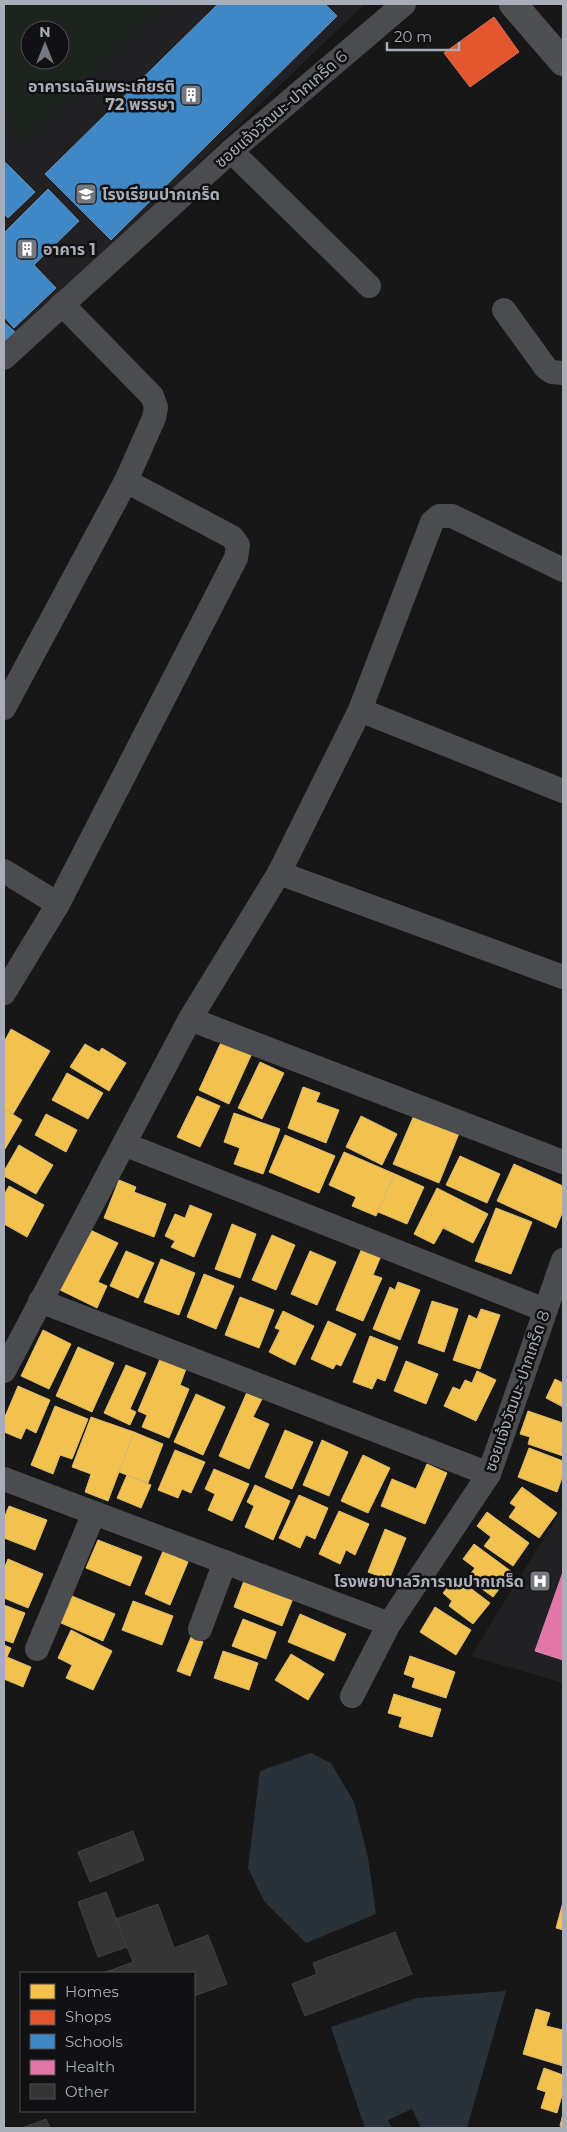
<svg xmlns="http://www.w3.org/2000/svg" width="567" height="2132" viewBox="0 0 567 2132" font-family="Montserrat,'Noto Sans Thai',sans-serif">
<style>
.built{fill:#212123;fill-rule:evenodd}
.green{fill:#1d241e;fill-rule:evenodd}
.water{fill:#2a3239}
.homes{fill:#f2c14e;stroke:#dcbb6e}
.shops{fill:#e4572e;stroke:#d27157}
.schools{fill:#3f88c5;stroke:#5e93c1}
.health{fill:#e377a8;stroke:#d187ad}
.building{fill:#353536;stroke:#3f4043}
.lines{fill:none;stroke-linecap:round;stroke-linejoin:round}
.minor{stroke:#4b4c50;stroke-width:24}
.major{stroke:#4d4f52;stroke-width:28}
.labels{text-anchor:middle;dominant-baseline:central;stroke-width:5;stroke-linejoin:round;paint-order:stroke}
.poi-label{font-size:16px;font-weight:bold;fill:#a8adb8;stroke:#111113;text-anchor:end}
.street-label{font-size:16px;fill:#a8adb8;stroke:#111113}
</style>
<rect width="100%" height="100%" fill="#171717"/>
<g class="built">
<path d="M4 4H365L4 349ZM30 30H60V60H30Z"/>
<path d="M563 1507V1683L471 1656Z"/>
</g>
<path class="green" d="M4 4H165L26 143 4 116ZM30 30H60V60H30Z"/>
<g class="water">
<path d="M311 1753 331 1763 354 1802 368 1858 376 1914 306 1943 264 1901 248 1868 260 1771Z"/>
<path d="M506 1991 467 2128H421L412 2109 388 2120 392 2128H365L331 2027 417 1998Z"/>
</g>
<g class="homes">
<path d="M11 1029 50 1051 13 1114 4 1109V1042Z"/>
<path d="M223 1038 253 1051 229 1104 199 1090Z"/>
<path d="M85 1044 99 1052 102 1048 126 1063 109 1091 70 1067Z"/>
<path d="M260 1062 284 1073 262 1119 238 1108Z"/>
<path d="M67 1073 103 1093 88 1119 52 1100Z"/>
<path d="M303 1087 320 1093 316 1102 339 1110 326 1143 288 1128Z"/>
<path d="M197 1096 220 1106 200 1147 177 1137Z"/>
<path d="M4 1109 22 1120 5 1149H4Z"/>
<path d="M234 1113 280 1129 263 1174 234 1164 240 1148 224 1142Z"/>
<path d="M415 1113 460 1131 439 1183 393 1164Z"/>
<path d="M46 1114 77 1130 66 1152 35 1135Z"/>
<path d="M361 1116 397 1134 382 1165 346 1147Z"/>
<path d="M285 1135 335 1156 319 1193 269 1172Z"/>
<path d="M19 1145 53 1165 36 1194 4 1176V1171Z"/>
<path d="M344 1152 395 1174 376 1216 352 1206 356 1197 329 1185Z"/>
<path d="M460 1156 500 1174 487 1203 446 1185Z"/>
<path d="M514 1164 563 1186V1211L556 1228 497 1201Z"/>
<path d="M395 1174 424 1187 407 1224 378 1212Z"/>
<path d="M119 1180 136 1187 134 1192 166 1204 154 1237 104 1218Z"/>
<path d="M9 1186 44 1205 27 1237 4 1224V1195Z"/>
<path d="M437 1188 488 1214 473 1243 443 1228 434 1244 414 1234Z"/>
<path d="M190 1205 212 1214 194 1257 171 1247 175 1241 165 1236 175 1214 185 1218Z"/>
<path d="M496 1208 532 1222 511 1274 475 1261Z"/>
<path d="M232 1224 256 1234 240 1278 215 1269Z"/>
<path d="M86 1228 118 1243 98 1282 107 1286 97 1308 56 1288Z"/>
<path d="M272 1235 295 1245 276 1290 252 1280Z"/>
<path d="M362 1248 381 1256 373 1275 382 1278 363 1321 336 1310Z"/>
<path d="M126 1251 154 1263 138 1298 110 1286Z"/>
<path d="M310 1251 336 1262 317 1305 291 1294Z"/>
<path d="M161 1259 195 1273 179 1315 144 1302Z"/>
<path d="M204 1274 234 1286 216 1329 187 1317Z"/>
<path d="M398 1282 420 1290 400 1340 373 1329 390 1287 395 1290Z"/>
<path d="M240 1297 274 1310 259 1348 225 1335Z"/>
<path d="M432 1301 458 1309 444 1352 418 1343Z"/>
<path d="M481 1309 500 1315 480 1369 453 1360 469 1315 477 1319Z"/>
<path d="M283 1311 314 1326 295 1365 269 1352 280 1330 275 1328Z"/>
<path d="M328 1321 356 1334 341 1366 336 1364 333 1369 311 1359Z"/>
<path d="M43 1330 71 1344 49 1389 21 1376Z"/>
<path d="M370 1336 398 1347 385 1381 377 1378 372 1389 353 1382Z"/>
<path d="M78 1347 114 1363 92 1412 56 1396Z"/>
<path d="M160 1359 186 1369 180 1385 189 1389 169 1438 142 1427 147 1415 138 1411Z"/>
<path d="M406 1361 438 1374 426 1404 394 1391Z"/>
<path d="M126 1365 146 1373 130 1409 136 1412 130 1425 104 1413Z"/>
<path d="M477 1371 496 1380 476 1421 444 1406 453 1387 460 1390 465 1380 472 1383Z"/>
<path d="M555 1379 563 1383V1407L546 1398Z"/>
<path d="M18 1386 50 1400 36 1433 26 1428 21 1439 4 1432V1419Z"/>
<path d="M247 1392 262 1399 253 1417 269 1424 249 1469 219 1456Z"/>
<path d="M196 1394 225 1407 203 1455 174 1442Z"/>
<path d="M55 1406 88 1419 72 1459 60 1455 53 1474 31 1465Z"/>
<path d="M528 1411 563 1423V1456L528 1444 530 1437 520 1434Z"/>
<path d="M91 1417 134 1432 108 1501 85 1492 91 1474 72 1467Z"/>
<path d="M285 1430 313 1442 292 1489 265 1477Z"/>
<path d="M134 1432 163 1444 148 1483 119 1472Z"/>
<path d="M322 1440 348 1452 329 1496 303 1485Z"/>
<path d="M529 1448 563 1461V1475L557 1492 518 1477Z"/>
<path d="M175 1450 205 1462 191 1493 182 1489 178 1498 158 1490Z"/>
<path d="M363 1455 390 1468 368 1513 341 1501Z"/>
<path d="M427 1464 447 1473 425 1524 381 1506 392 1479 416 1489Z"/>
<path d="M214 1469 249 1484 232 1521 208 1510 215 1494 205 1489Z"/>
<path d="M127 1475 151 1485 141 1508 117 1498Z"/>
<path d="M255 1485 290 1501 273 1540 245 1527 254 1506 247 1502Z"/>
<path d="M522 1487 557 1513 539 1538 509 1517 516 1507 510 1503Z"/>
<path d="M299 1495 328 1508 315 1539 306 1535 300 1548 279 1538Z"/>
<path d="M9 1506 47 1520 35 1550 4 1538V1518Z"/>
<path d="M339 1511 369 1524 355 1555 346 1550 340 1564 319 1554Z"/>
<path d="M487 1512 529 1543 513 1566 484 1546 491 1537 477 1526Z"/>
<path d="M385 1529 406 1538 389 1580 368 1572Z"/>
<path d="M98 1540 142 1557 130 1586 86 1568Z"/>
<path d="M474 1544 512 1572 493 1597 467 1578 475 1568 463 1559Z"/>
<path d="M163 1551 188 1562 170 1605 145 1594Z"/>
<path d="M8 1559 43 1574 28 1608 4 1598V1569Z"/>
<path d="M456 1577 490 1603 473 1624 449 1606 452 1601 443 1593Z"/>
<path d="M245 1578 294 1596 282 1626 234 1607Z"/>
<path d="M72 1596 115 1614 103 1641 61 1623Z"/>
<path d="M133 1601 173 1616 162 1645 122 1630Z"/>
<path d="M4 1605 25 1613 13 1643 4 1640Z"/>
<path d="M435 1607 471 1630 456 1655 420 1632Z"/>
<path d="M300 1614 346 1634 334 1661 288 1642Z"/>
<path d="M243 1619 276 1632 266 1659 232 1646Z"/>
<path d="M71 1630 112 1651 93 1690 66 1678 72 1665 58 1658Z"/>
<path d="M191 1637 203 1642 190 1676 177 1671Z"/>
<path d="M4 1645 11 1648 7 1657 31 1667 23 1687 4 1679Z"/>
<path d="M223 1651 258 1663 249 1690 214 1678Z"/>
<path d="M291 1654 324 1674 308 1700 275 1680Z"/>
<path d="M410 1656 455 1672 446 1698 412 1687 415 1678 404 1674Z"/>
<path d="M394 1694 441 1709 432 1737 399 1727 402 1717 388 1713Z"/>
<path d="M563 1902V1930L556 1928Z"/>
<path d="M536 2009 550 2013 546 2026 563 2030V2028V2066L523 2054Z"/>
<path d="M544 2068 563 2075V2092L557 2113 541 2108 546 2092 537 2089Z"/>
<path d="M563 2113V2127L560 2126Z"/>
</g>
<path class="shops" d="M494 17 519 52 470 87 444 53Z"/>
<g class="schools">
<path d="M218 4H325L337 16 111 240 45 174Z"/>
<path d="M4 161 35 192 8 218 4 214Z"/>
<path d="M48 189 79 221 34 265 56 288 14 328 4 317V233Z"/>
<path d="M4 322 15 332 4 342Z"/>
</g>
<path class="health" d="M563 1572V1660L535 1651Z"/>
<g class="building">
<path d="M133 1831 144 1860 90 1882 78 1852Z"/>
<path d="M106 1892 127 1947 98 1957 78 1902Z"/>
<path d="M158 1904 174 1948 208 1935 227 1984 194 1996V1973H103L133 1962 116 1919Z"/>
<path d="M395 1932 412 1974 305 2016 292 1984 317 1974 313 1963Z"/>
<path d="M46 2119 50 2128H22Z"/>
</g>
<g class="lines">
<g class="minor">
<path d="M231 151 369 286"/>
<path d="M504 310 546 368 552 372 563 373"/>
<path d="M4 358 231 151 404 4"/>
<path d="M4 708 126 481 154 418 156 407 152 396 62 304"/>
<path d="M360 710 563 791"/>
<path d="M4 871 58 904"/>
<path d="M279 873 563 977"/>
<path d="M4 993 58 904 236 558 238 545 232 537 126 481"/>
<path d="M190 1019 563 1162"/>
<path d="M124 1144 545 1310"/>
<path d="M40 1301 489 1474"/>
<path d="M4 1371 190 1019 279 873 360 710 432 522 439 516H452L563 570"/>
<path d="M4 1479 389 1624"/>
<path d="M200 1629 225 1562"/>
<path d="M37 1649 94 1513"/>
<path d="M352 1696 389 1624 489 1474 563 1260"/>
</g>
<path class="major" d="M513 4 563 62"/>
</g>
<defs>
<g id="building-square" transform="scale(1.125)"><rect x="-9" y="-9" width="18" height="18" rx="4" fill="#757880" stroke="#111113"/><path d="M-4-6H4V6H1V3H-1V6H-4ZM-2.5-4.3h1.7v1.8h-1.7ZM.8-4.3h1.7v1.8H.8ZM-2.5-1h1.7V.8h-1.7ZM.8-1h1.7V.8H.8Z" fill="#fff"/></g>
<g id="school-square" transform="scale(1.125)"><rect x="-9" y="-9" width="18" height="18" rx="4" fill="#757880" stroke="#111113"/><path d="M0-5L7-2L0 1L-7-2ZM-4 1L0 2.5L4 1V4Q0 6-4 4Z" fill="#fff"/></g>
<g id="hospital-square" transform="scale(1.125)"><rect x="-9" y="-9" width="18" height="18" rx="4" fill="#757880" stroke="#111113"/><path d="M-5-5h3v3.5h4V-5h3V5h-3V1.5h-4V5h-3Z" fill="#fff"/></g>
</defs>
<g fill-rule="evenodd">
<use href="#building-square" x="191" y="95"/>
<use href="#school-square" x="86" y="194"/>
<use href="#building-square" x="27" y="249"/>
<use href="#hospital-square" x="540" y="1581"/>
</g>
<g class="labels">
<g class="poi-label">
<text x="175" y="86">อาคารเฉลิมพระเกียรติ<tspan x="175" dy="18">72 พรรษา</tspan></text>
<text x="102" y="194" text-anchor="start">โรงเรียนปากเกร็ด</text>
<text x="43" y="249" text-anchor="start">อาคาร 1</text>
<text x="524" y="1581">โรงพยาบาลวิภารามปากเกร็ด</text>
</g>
<g class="street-label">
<text transform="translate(281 109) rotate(-41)">ซอยแจ้งวัฒนะ-ปากเกร็ด 6</text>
<text transform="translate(517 1391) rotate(-71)">ซอยแจ้งวัฒนะ-ปากเกร็ด 8</text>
</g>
</g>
<rect width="567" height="2132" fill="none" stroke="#a8adb8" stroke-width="10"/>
<rect x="20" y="1972" width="175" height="140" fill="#111113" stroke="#4d4f55"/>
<rect x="30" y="1984" width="25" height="15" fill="#f2c14e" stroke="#4d4f55"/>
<text x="65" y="1997" font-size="15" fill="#a8adb8">Homes</text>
<rect x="30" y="2010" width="25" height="15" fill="#e4572e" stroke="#4d4f55"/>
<text x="65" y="2022" font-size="15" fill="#a8adb8">Shops</text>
<rect x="30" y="2034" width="25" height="15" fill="#3f88c5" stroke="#4d4f55"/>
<text x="65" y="2047" font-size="15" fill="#a8adb8">Schools</text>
<rect x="30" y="2060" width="25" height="15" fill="#e377a8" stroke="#4d4f55"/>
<text x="65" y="2072" font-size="15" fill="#a8adb8">Health</text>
<rect x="30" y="2084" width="25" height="15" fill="#353536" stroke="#4d4f55"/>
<text x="65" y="2097" font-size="15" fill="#a8adb8">Other</text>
<g transform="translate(45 45)"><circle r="24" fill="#111113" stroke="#4d4f55"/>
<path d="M0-4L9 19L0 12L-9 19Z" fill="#757880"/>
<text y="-8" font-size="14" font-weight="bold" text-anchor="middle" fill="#a8adb8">N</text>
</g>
<path d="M387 42v8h72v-8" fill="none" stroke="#a8adb8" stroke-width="2.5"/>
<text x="394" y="42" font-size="15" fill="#a8adb8" stroke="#111113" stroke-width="4" paint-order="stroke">20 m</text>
</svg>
